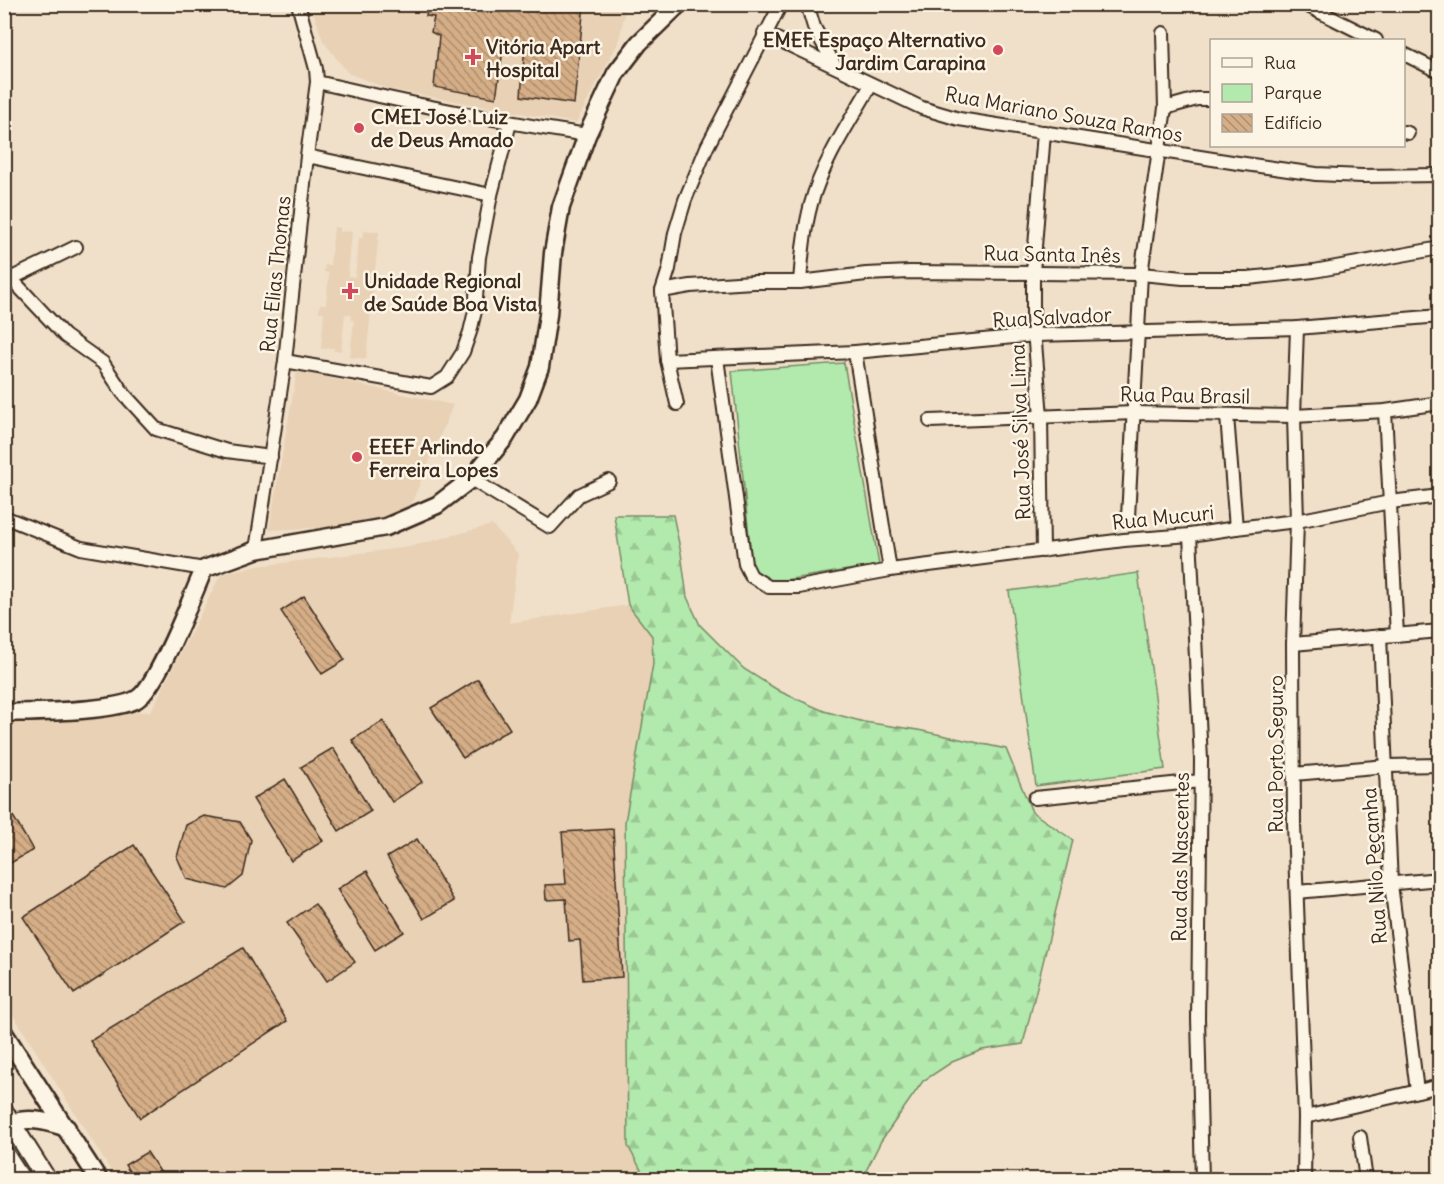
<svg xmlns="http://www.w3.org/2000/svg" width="1444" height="1184" viewBox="0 0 1444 1184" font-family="Delius,sans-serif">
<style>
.built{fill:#e8d1b5}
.green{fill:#b2e9ac;stroke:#768a65;stroke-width:1.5}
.forest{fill:url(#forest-firs);stroke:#768a65;stroke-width:1.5}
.building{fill:url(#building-back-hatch);stroke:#3b2a1e;stroke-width:1.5}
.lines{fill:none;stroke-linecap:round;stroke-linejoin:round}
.street-casing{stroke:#3b2a1e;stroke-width:16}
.secondary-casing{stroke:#3b2a1e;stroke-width:21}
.primary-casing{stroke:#3b2a1e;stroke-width:22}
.street{stroke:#fcf5e5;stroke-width:12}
.secondary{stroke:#fcf5e5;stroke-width:16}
.primary{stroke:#fcf5e5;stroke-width:18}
.poi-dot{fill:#d1495b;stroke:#fcf5e5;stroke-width:2}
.labels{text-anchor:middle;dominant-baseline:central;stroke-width:5;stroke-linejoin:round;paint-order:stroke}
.poi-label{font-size:20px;font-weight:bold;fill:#3b2a1e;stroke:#fcf5e5;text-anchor:start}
.street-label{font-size:20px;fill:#3b2a1e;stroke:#fcf5e5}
</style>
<defs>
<pattern id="forest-firs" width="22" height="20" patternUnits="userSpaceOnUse" patternTransform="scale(1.5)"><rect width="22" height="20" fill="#b2e9ac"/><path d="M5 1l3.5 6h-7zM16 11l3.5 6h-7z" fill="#9ac894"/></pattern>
<pattern id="building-back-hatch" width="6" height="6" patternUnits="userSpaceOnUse" patternTransform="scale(1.5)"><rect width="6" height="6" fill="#d5ae87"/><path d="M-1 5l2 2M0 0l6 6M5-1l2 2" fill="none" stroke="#ae8e6e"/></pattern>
</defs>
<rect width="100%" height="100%" fill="#f0e0c9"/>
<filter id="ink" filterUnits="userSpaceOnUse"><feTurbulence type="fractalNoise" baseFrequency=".0167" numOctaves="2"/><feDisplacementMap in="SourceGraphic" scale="12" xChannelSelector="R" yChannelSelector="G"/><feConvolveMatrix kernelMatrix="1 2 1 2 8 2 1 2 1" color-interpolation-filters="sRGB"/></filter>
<g filter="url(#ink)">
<g class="built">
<path d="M311 5H626L619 41 576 123 388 89 348 73 323 41Z"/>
<path d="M334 227 340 228V232L352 231 348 276 355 277 359 238H363L364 231 379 232 366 359 350 357 354 321 351 320V314H345L341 351H334V348L321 349 324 312H319L320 304H326L329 273 324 272 325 265H330Z"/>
<path d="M297 371 453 405 409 509 370 521 331 527 269 530Z"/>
<path d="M492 525 518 554 509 623 628 605 652 636 653 664 628 1146 646 1179H116L5 1002V724L151 711 221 574 258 566 409 547Z"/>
</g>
<g class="green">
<path d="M844 363 879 565 754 585 732 371Z"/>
<path d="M1138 573 1165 769 1036 786 1009 591Z"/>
</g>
<path class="forest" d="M614 515H673L681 553 687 597 700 625 744 669 781 692 824 711 864 722 918 730 1006 749 1032 812 1073 840 1023 1044 982 1050 952 1062 923 1081 881 1141 862 1179H646L628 1146 625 822 653 664 652 636 628 605Z"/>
<g class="building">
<path d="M427 4H584L574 104 521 96 525 44 504 43 496 98 434 87 439 36 431 32 434 17 426 16Z"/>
<path d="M304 596 345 660 322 674 281 611Z"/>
<path d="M478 679 510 729 463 758 431 708Z"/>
<path d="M383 721 422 782 392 802 352 740Z"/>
<path d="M333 748 371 811 339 831 301 767Z"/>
<path d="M285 779 323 841 291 861 253 799Z"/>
<path d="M4 801 33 850 9 864 4 856Z"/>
<path d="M204 816 240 822 251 840 243 876 227 889 187 879 177 857 186 825Z"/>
<path d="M613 829 622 977 583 980 580 940 569 941 566 899 546 900 545 885 566 884 562 832Z"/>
<path d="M417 839 454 901 424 919 387 857Z"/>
<path d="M134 845 185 921 74 994 23 917Z"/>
<path d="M367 871 404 932 375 950 337 889Z"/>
<path d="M315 904 355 962 327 981 287 923Z"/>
<path d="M243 948 287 1021 140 1118 90 1041Z"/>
<path d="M147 1152 165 1179H134L125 1165Z"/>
</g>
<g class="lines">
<g class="street-casing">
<g id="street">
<path d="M807 4 814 27 835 66"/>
<path d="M1304 4 1376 40"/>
<path d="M764 33 922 108 959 119 1238 163 1316 174 1362 176 1440 175"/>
<path d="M1404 54 1440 72"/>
<path d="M317 82C406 103 496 121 587 135"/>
<path d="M1165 108 1197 99H1212"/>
<path d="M1404 132 1408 133"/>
<path d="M307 156 491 195"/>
<path d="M4 271 65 336 103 363 123 393 156 429 227 451 271 457"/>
<path d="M10 279 76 247"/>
<path d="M800 282C802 256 804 230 811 204 822 163 850 121 871 85"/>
<path d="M662 291 690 286 753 282H800L866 274 910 272 1141 274 1183 278H1248L1314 271 1440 248"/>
<path d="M1297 328 1294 416 1297 521 1293 644 1294 824 1305 1117 1304 1180"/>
<path d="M855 352 890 570"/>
<path d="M717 358 745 564 751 576 769 587H799L890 570 1124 540 1190 535 1236 528 1297 521 1390 502 1440 496"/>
<path d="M667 360 855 352 1036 335 1297 328 1440 316"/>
<path d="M285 361 431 387 447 377 463 352 470 332 475 311 479 257 491 195 510 123"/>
<path d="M677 404 667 360 662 291 669 269 675 233 685 200 707 147 781 4"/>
<path d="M1385 411 1397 635"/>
<path d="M1227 416 1236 528"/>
<path d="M930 421 1134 413 1294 416 1385 411 1440 403"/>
<path d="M471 479 550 527 579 495 609 481"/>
<path d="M4 517 81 548 204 569"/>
<path d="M1128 517 1141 274 1165 108 1163 33"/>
<path d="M1190 535 1201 760 1198 1018 1202 1180"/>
<path d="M256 550 285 361 307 156 317 82 316 69 298 4"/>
<path d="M1043 551 1041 417 1033 318V272L1044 132"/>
<path d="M1380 636 1391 884 1417 1091"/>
<path d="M1293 644 1440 631"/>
<path d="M1294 774 1387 766 1440 765"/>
<path d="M1035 798 1201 781"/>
<path d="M1297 892 1440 879"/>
<path d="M1305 1117 1440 1086"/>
<path d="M1360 1137 1366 1180"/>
</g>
</g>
<g class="secondary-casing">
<g id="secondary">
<path d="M4 713C33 712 115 712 137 699 158 686 192 596 204 569L256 550 386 527 437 505 471 479 505 438 528 399 540 367 548 315 553 253 561 207 587 135 616 73 639 43 679 4"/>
<path d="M4 1033 99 1180"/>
<path d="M4 1126C25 1115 46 1121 67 1128"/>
</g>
</g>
<g class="primary-casing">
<g id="primary">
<path d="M4 1112 47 1180"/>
<path d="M4 1154 21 1180"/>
</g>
</g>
<use href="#street" class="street"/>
<use href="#secondary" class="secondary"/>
<use href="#primary" class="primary"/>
</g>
</g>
<g class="poi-dot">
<circle cx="998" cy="50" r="6"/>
<path d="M470 48h6v6h6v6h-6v6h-6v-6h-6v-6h6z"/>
<circle cx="359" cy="128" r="6"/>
<path d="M347 282h6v6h6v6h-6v6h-6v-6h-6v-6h6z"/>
<circle cx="357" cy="457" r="6"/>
</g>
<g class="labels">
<g class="poi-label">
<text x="986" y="39" text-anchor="end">EMEF Espaço Alternativo<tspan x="986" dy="23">Jardim Carapina</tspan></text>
<text x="486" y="46">Vitória Apart<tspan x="486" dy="23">Hospital</tspan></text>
<text x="371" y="116">CMEI José Luiz<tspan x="371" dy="23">de Deus Amado</tspan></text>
<text x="364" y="280">Unidade Regional<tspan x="364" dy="23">de Saúde Boa Vista</tspan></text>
<text x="369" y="446">EEEF Arlindo<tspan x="369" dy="23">Ferreira Lopes</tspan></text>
</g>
<g class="street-label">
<text transform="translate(1064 114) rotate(10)">Rua Mariano Souza Ramos</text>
<text transform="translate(1052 254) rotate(1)">Rua Santa Inês</text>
<text transform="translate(275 274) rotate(-84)">Rua Elias Thomas</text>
<text transform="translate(1052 317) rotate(-3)">Rua Salvador</text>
<text transform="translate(1185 395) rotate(1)">Rua Pau Brasil</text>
<text transform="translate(1020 432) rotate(-92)">Rua José Silva Lima</text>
<text transform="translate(1163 517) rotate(-6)">Rua Mucuri</text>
<text transform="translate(1275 754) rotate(-90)">Rua Porto Seguro</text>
<text transform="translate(1180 857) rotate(-89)">Rua das Nascentes</text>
<text transform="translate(1374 866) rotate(-94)">Rua Nilo Peçanha</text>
</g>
</g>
<rect width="1444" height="1184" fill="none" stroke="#fcf5e5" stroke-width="24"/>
<rect x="12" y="12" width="1420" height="1160" fill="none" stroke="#3b2a1e" stroke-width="2" filter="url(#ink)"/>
<rect x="1210" y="39" width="195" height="108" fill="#fcf5e5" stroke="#afa495" stroke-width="1.5"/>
<rect x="1222" y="58" width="30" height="9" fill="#fcf5e5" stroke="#afa495" stroke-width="1.5"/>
<text x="1264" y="69" font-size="18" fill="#3b2a1e">Rua</text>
<rect x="1222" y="84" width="30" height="18" fill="#b2e9ac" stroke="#afa495" stroke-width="1.5"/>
<text x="1264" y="99" font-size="18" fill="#3b2a1e">Parque</text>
<rect x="1222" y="114" width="30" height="18" fill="url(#building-back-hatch)" stroke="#afa495" stroke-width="1.5"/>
<text x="1264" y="129" font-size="18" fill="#3b2a1e">Edifício</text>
</svg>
